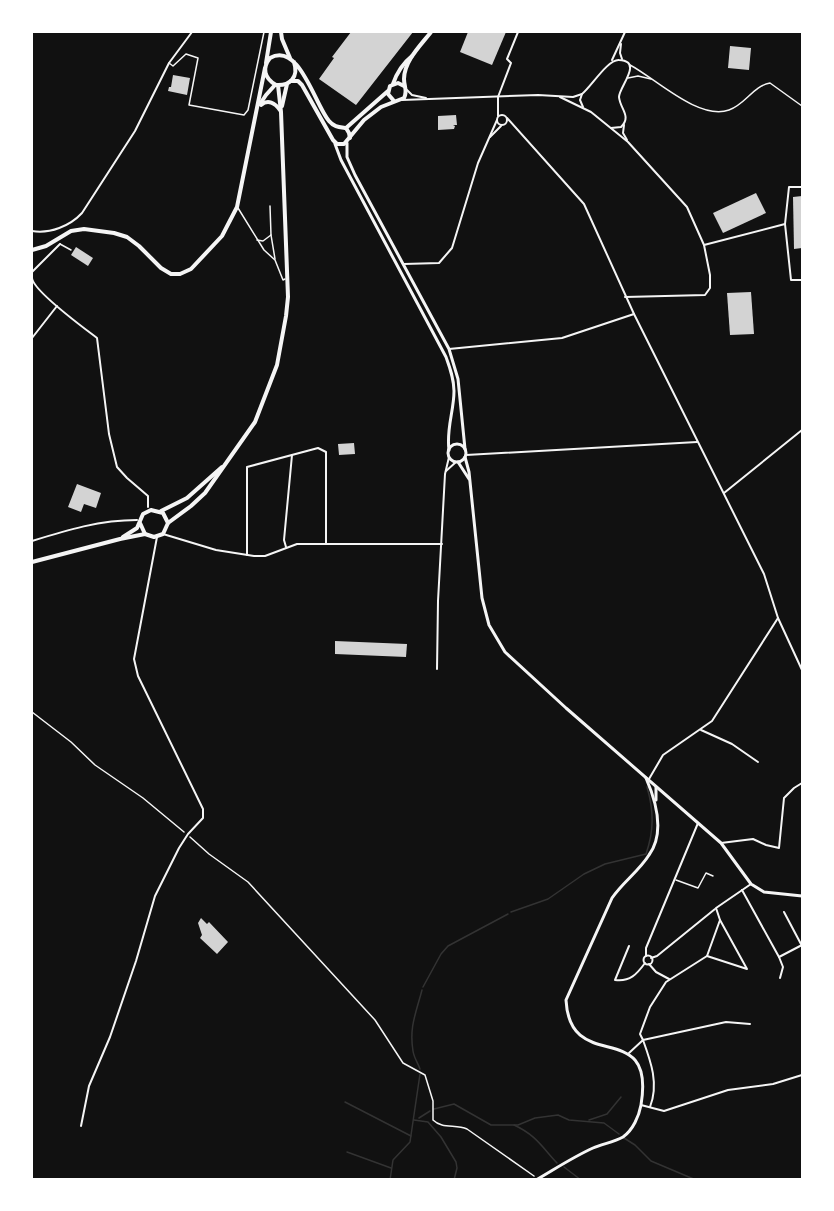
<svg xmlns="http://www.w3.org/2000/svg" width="834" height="1211" viewBox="0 0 834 1211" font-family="'DejaVu Sans',sans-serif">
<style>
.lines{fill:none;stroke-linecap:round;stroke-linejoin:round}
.stream{stroke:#333;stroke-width:1.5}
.building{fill:#d3d3d3}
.path{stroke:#f5f5f5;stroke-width:1.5}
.service{stroke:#f5f5f5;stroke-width:1.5}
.minor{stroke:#f5f5f5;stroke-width:2}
.tertiary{stroke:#f5f5f5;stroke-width:3}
.secondary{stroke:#f5f5f5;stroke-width:4}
.primary{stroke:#f5f5f5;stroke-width:4}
</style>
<rect width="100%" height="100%" fill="#111"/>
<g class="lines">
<g class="stream">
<path d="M511 912 548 899 584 874 605 864 646 854C654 831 654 811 647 787"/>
<path d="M423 987 441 954 448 946 508 914"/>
<path d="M420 1069C418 1063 414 1058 413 1051 409 1027 416 1013 422 990"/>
<path d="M345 1102 411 1136"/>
<path d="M434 1109 454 1104 491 1125H518L535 1118 558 1115 569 1120 604 1123 619 1134"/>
<path d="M419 1118 430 1111"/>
<path d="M414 1120 428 1122 441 1137 456 1162 457 1168 454 1180"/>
<path d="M589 1120 607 1114 621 1097"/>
<path d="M514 1125C536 1135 542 1147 557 1163"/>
<path d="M624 1138 635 1145 651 1161 696 1180"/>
<path d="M347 1152 391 1168"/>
<path d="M564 1167 581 1180"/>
<path d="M390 1180 393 1160 410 1142 420 1074"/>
</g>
</g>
<g class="building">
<path d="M351 32H413L356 105 319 79 334 58 332 57Z"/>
<path d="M468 32H506L492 65 460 52Z"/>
<path d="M730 46 751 48 749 70 728 68Z"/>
<path d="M173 75 190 78 187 95 168 91 169 87H171Z"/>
<path d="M456 115 457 125H453L455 126 454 129 438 130V116Z"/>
<path d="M756 193 766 213 723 233 713 213Z"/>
<path d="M802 196V248L794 249 793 197Z"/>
<path d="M76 247 93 258 88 266 71 255Z"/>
<path d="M751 292 754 334 730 335 727 293Z"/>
<path d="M354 443 355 454 339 455 338 444Z"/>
<path d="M77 484 101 493 96 508 84 504 81 512 68 507Z"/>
<path d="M335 641 407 644 406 657 335 654Z"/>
<path d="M201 918 207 924 209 922 228 942 217 954 200 938 202 935 198 923Z"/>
</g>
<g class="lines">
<g class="path">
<path d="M32 712 71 742 95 765 143 798 184 832"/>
<path d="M190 837 209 854 248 882 375 1020 403 1063 425 1075 433 1101V1120C442 1129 456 1124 467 1129L534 1176"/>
</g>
<g class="service">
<path d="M169 63 173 66 186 54 198 58 189 105 244 115 248 110 264 32"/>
<path d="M630 65C655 78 699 121 729 110 746 104 753 86 770 83L802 106"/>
<path d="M628 78 638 76 651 79"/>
<path d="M238 208 264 250 275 260 283 280 285 279"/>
<path d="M271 235 275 259"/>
<path d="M257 240 263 241 271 235 270 206"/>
<path d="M60 244 71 250"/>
<path d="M676 880 698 888 706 873 713 876"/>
</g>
<g class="minor">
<path d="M621 44 620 53 622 59"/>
<path d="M612 60 625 32"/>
<path d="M407 90 412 95 426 98"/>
<path d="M560 97 591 112 628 142 687 207 704 245 710 275V288L705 295 625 297"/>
<path d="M402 100 538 95 573 97 582 94"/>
<path d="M583 107 580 100 582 94C591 87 608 59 619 60 644 61 619 87 619 97 620 109 632 116 621 127L611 128"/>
<circle cx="502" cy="120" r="5"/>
<path d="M498 116V97L511 63 507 59 518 32"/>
<path d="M507 118 584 204 634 314 764 574 778 618 802 670"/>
<path d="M624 125 623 133 627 140"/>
<path d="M490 137 501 126"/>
<path d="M802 187H789L785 224 791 280H802"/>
<path d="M32 231C50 234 70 226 82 213L135 131 169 63 192 32"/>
<path d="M704 245 785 224"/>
<path d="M404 264 439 263 452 248 478 163 497 120"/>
<path d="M32 272 60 244"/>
<path d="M32 278C33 291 84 328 97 338L109 434 117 467 127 478 148 496V507"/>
<path d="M32 338 57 306"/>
<path d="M449 349 562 338 634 314"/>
<path d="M466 455 697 442"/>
<path d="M446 471 456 462"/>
<path d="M724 493 802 430"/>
<path d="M163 534 216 550 254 556H265L297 544H442"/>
<path d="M32 541C67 530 100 520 137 520"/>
<path d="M286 547 284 540 292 455"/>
<path d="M247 555V467L318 448 326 452V544"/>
<path d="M437 669 438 601 445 474 449 457"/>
<path d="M701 730 732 744 758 762"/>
<path d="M649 779 663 755 712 721 778 618"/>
<path d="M721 843 753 839 766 845 779 848 784 798 794 788 802 783"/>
<path d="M742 890 779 957 783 967 780 978"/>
<path d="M784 912 802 946"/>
<path d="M629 946 615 980C630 982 637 974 645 963"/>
<circle cx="648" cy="960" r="4.5"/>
<path d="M646 956V948L698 823"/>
<path d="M707 956 747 969 720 920"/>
<path d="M779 957 802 945"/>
<path d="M651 958 657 956 715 909"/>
<path d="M649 964 656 972 669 979"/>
<path d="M750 1024 726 1022 643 1040 640 1034 650 1007 666 982 707 956 720 920 716 908 751 884"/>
<path d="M629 1053 643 1040C651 1062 659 1084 650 1107"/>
<path d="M641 1105 664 1111 728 1090 773 1084 802 1075"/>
<path d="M81 1126 89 1086 110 1037 136 961 155 896 179 848 188 834 203 818V809L138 676 134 659 157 537"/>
</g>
<g class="tertiary">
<path d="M347 143V157L355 175 449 349 458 379 465 449"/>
<path d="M335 144 341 160 446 357C450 368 454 379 454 391 454 411 446 429 449 450"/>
<circle cx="457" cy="453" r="9"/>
<path d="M465 457 469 472 482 598 489 625 505 652 566 708 721 843 751 884 764 892 802 896"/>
<path d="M458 462 469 479"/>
<path d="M656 800V787"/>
<path d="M536 1180C555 1169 573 1157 593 1148 602 1144 614 1142 623 1137 633 1130 639 1116 641 1105 656 1015 570 1077 566 1000L612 898C623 882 639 871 649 855 665 833 656 801 646 778"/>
</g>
<g class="secondary">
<path d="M281 32 282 39 290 58"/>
<path d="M266 63 271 32"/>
</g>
<g class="primary">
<path d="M294 62C299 77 290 86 276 85 264 78 262 68 270 58 299 41 315 105 329 121 334 127 339 127 346 128L349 133 350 138"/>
<path d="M291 81H298L302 85 333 140 337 144H344L364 120 381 107 404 98C408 91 404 87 404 79 404 61 421 45 431 32"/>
<path d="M393 84C397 72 402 64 412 56"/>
<path d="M394 101 388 94 390 86 398 83 404 86"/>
<path d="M260 104 266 95 275 85"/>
<path d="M261 105C268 99 275 103 280 110"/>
<path d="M282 106 287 84"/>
<path d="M346 128 388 91"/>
<path d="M32 250 46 246 71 231 84 229 114 233 127 237 139 246 161 268 171 274H180L191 269 222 236 237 207 265 68"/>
<path d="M161 511 187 498 222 467"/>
<path d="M168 523 191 506 205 493 255 422 277 365 286 316 288 297 281 112 278 85"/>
<path d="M123 537 137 528 143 514 151 510 163 513 168 523 163 534 154 537 145 534 140 523"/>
<path d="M32 562 120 539 145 534"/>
</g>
</g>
<rect width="834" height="1211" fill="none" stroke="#ffffff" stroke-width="66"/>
</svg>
